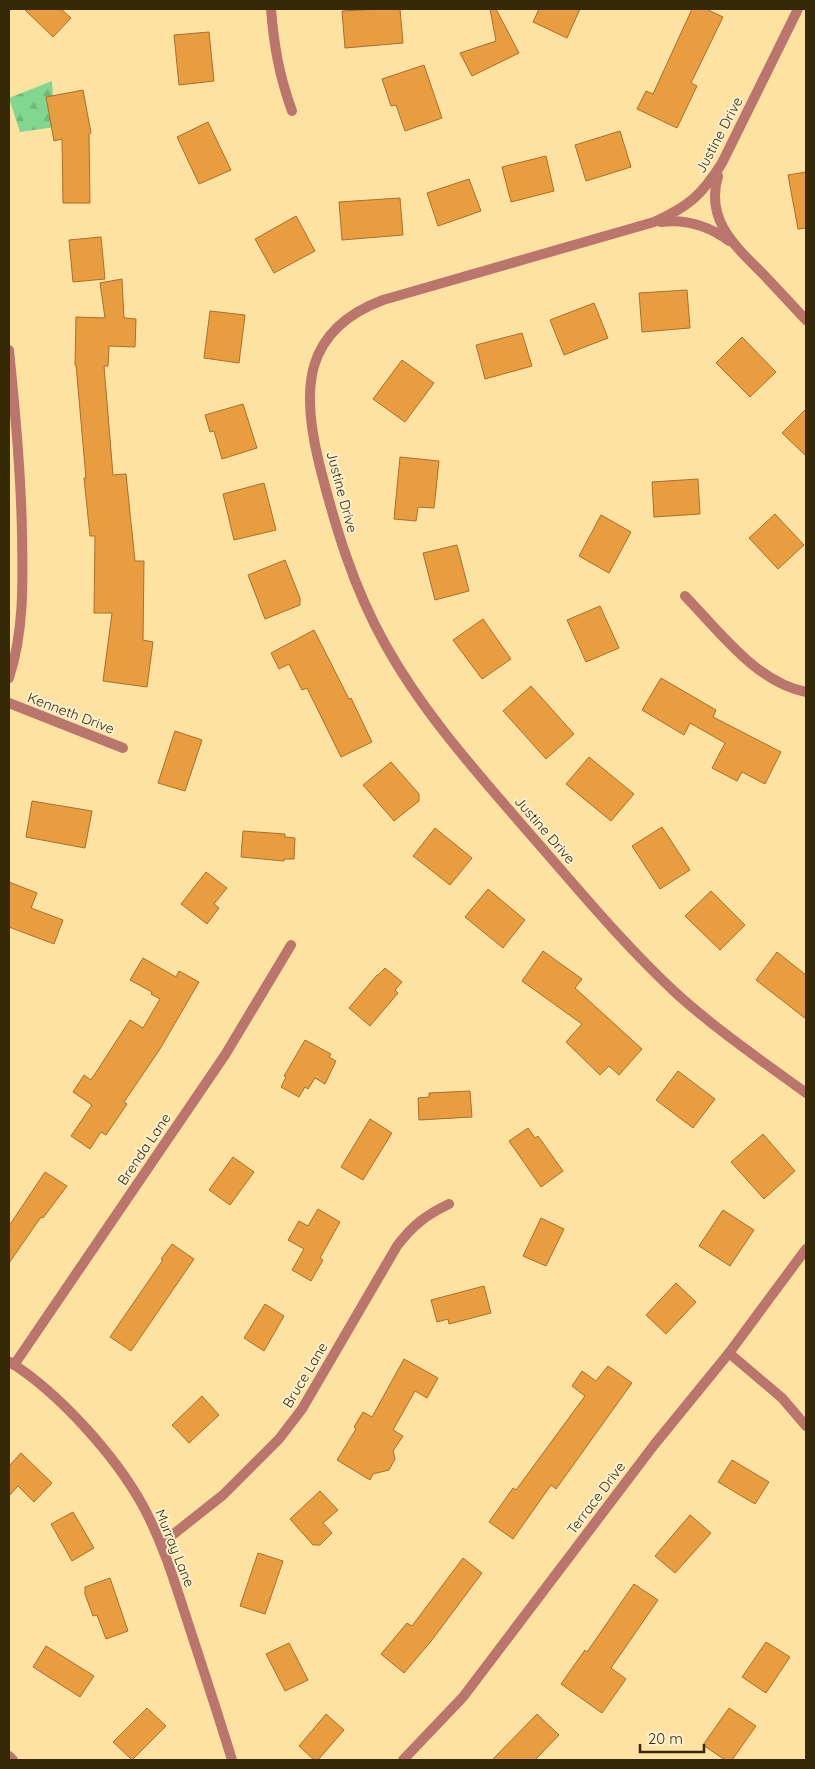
<svg xmlns="http://www.w3.org/2000/svg" width="815" height="1769" viewBox="0 0 815 1769" font-family="Quicksand,sans-serif">
<style>
.forest{fill:url(#forest-firs)}
.building{fill:#e89d40;stroke:#a8702d}
.lines{fill:none;stroke-linecap:round;stroke-linejoin:round}
.street{stroke:#ba756c;stroke-width:10}
.labels{text-anchor:middle;dominant-baseline:central;stroke-width:4;stroke-linejoin:round;paint-order:stroke}
.street-label{font-size:14px;fill:#362905;stroke:#fef1d2}
</style>
<defs>
<pattern id="forest-firs" width="22" height="20" patternUnits="userSpaceOnUse" patternTransform="scale(1.25)"><rect width="22" height="20" fill="#81d78f"/><path d="M5 1l3.5 6h-7zM16 11l3.5 6h-7z" fill="#70b97a"/></pattern>
</defs>
<rect width="100%" height="100%" fill="#fde2a2"/>
<path class="forest" d="M52 81 55 127 20 132 9 98Z"/>
<g class="building">
<path d="M24 9H61L71 18 53 37Z"/>
<path d="M379 9H400L403 43 345 48 342 11Z"/>
<path d="M490 9H496L519 53 472 76 460 53 496 41Z"/>
<path d="M539 9H580L567 38 533 22Z"/>
<path d="M692 9H706L723 17 691 83 697 86 677 128 637 109 646 91 653 94Z"/>
<path d="M209 32 214 81 179 85 174 35Z"/>
<path d="M424 65 442 118 405 131 396 105 391 106 382 79Z"/>
<path d="M83 90 91 133 89 134 90 203H63L62 139 54 141 46 97Z"/>
<path d="M208 122 231 170 199 184 177 137Z"/>
<path d="M620 131 631 167 586 181 575 145Z"/>
<path d="M546 156 554 191 511 202 502 167Z"/>
<path d="M806 172V228L798 229 788 175Z"/>
<path d="M469 179 481 211 438 226 427 193Z"/>
<path d="M400 198 403 235 342 240 339 202Z"/>
<path d="M296 216 315 251 274 273 255 239Z"/>
<path d="M101 237 105 279 73 282 69 240Z"/>
<path d="M122 279 124 318 136 319 135 347 109 346 108 366H104L113 475 126 474 135 561H144L143 640 153 642 147 687 103 681 112 613H94L95 536H90L84 478H86L76 365H75L76 317 105 318 100 283Z"/>
<path d="M687 290 690 328 642 332 639 293Z"/>
<path d="M594 303 608 338 564 355 550 320Z"/>
<path d="M210 311 245 315 239 363 204 358Z"/>
<path d="M522 333 532 366 485 379 476 345Z"/>
<path d="M742 337 776 372 750 397 716 363Z"/>
<path d="M402 360 434 383 405 422 373 399Z"/>
<path d="M243 404 257 448 222 459 214 431 210 432 205 415Z"/>
<path d="M806 409V456L782 433Z"/>
<path d="M400 457 439 461 434 508 418 507 416 521 394 519Z"/>
<path d="M698 479 700 514 654 517 652 482Z"/>
<path d="M264 483 276 530 234 540 223 494Z"/>
<path d="M775 514 804 545 778 569 749 538Z"/>
<path d="M601 515 631 532 609 573 579 556Z"/>
<path d="M457 545 469 591 435 600 423 553Z"/>
<path d="M285 560 300 598V605L265 619 248 575Z"/>
<path d="M600 606 619 648 586 662 567 620Z"/>
<path d="M483 619 511 659 482 679 453 640Z"/>
<path d="M314 630 349 699 351 698 372 742 341 757 307 688 302 690 289 664 279 669 271 653Z"/>
<path d="M661 678 716 710 713 717 781 752 765 784 742 772 737 781 712 768 725 743 690 723 684 735 642 710Z"/>
<path d="M531 686 574 734 546 759 503 711Z"/>
<path d="M175 731 202 740 185 791 158 783Z"/>
<path d="M589 757 634 794 611 821 566 784Z"/>
<path d="M391 762 419 794V801L394 821 363 785Z"/>
<path d="M32 801 92 811 85 848 26 837Z"/>
<path d="M662 827 690 870 660 889 632 846Z"/>
<path d="M435 828 472 858 450 885 413 856Z"/>
<path d="M243 831 285 834V837L295 838 294 859H284V861L241 857Z"/>
<path d="M206 872 227 888 214 904 219 908 207 924 181 904Z"/>
<path d="M9 882 37 893 31 908 63 920 54 944 9 927Z"/>
<path d="M488 889 525 920 503 948 465 917Z"/>
<path d="M711 891 745 925 720 950 685 916Z"/>
<path d="M543 951 582 979 575 988 642 1049 619 1075 609 1066 600 1075 566 1042 582 1024 522 981Z"/>
<path d="M777 952 806 975V1019L756 980Z"/>
<path d="M143 958 176 977 179 971 199 982 160 1049 124 1102 127 1104 106 1135 101 1132 90 1149 71 1136 92 1105 73 1092 84 1075 91 1080 130 1020 143 1028 160 999 151 994 152 992 130 980Z"/>
<path d="M385 968 402 982 395 990 398 993 370 1026 349 1008 377 975H378Z"/>
<path d="M305 1040 331 1054 329 1057 336 1061 325 1084 315 1078 308 1089 305 1087 299 1097 281 1087 286 1077 284 1076Z"/>
<path d="M678 1071 715 1099 693 1128 656 1100Z"/>
<path d="M470 1091 472 1117 419 1120 418 1098 429 1097V1093Z"/>
<path d="M370 1119 392 1133 363 1180 341 1167Z"/>
<path d="M528 1128 535 1138 538 1136 563 1171 541 1187 509 1141Z"/>
<path d="M763 1134 795 1171 764 1199 731 1162Z"/>
<path d="M233 1157 254 1172 230 1205 209 1190Z"/>
<path d="M45 1172 67 1186 43 1218 41 1217 9 1263V1226Z"/>
<path d="M318 1209 340 1222 320 1258 323 1260 311 1281 292 1270 304 1249 288 1240 299 1221 308 1226Z"/>
<path d="M723 1210 754 1230 730 1266 699 1246Z"/>
<path d="M541 1218 564 1229 546 1266 523 1256Z"/>
<path d="M172 1244 194 1259 131 1351 110 1337 163 1260 161 1259Z"/>
<path d="M676 1283 696 1302 666 1334 646 1315Z"/>
<path d="M484 1286 491 1313 449 1324 448 1319 437 1322 431 1300Z"/>
<path d="M265 1304 284 1316 264 1351 244 1338Z"/>
<path d="M404 1359 438 1378 427 1398 415 1391 393 1430 403 1436 393 1451 395 1459 389 1470 373 1474 370 1480 337 1460 356 1429 354 1427 363 1412 372 1417Z"/>
<path d="M608 1366 632 1383 556 1489 551 1485 513 1539 489 1522 513 1488 516 1490 585 1396 572 1386 582 1371 596 1381Z"/>
<path d="M202 1396 219 1415 189 1443 172 1425Z"/>
<path d="M21 1453 52 1483 34 1502 18 1486 9 1496V1466Z"/>
<path d="M732 1460 769 1482 755 1504 718 1482Z"/>
<path d="M320 1491 338 1510 323 1523 332 1533 320 1545H313L290 1519Z"/>
<path d="M73 1512 94 1548 72 1561 51 1524Z"/>
<path d="M690 1515 711 1533 675 1573 655 1556Z"/>
<path d="M258 1553 283 1561 265 1614 240 1606Z"/>
<path d="M463 1558 482 1573 432 1640 404 1673 381 1654 407 1623 412 1626Z"/>
<path d="M110 1578 128 1631 106 1639 97 1615 93 1616 85 1594V1587Z"/>
<path d="M634 1584 658 1600 611 1668 626 1679 602 1713 561 1684 585 1650 587 1652Z"/>
<path d="M766 1642 790 1657 766 1693 742 1677Z"/>
<path d="M289 1643 308 1680 285 1691 266 1654Z"/>
<path d="M46 1646 94 1676 80 1697 33 1667Z"/>
<path d="M147 1708 166 1726 132 1760 113 1742Z"/>
<path d="M729 1708 756 1726 732 1760H725L703 1745Z"/>
<path d="M326 1714 344 1730 318 1760H314L299 1746Z"/>
<path d="M537 1714 559 1735 535 1760H492Z"/>
</g>
<g class="lines">
<g class="street">
<path d="M271 9C274 46 279 75 292 111"/>
<path d="M798 9 722 163C702 195 688 207 654 222L383 300C303 330 301 390 319 463 335 526 353 587 385 644 422 711 473 768 523 826 573 883 621 942 677 994 717 1030 762 1061 806 1093"/>
<path d="M718 176C705 220 735 246 764 275 778 290 792 305 806 320"/>
<path d="M661 222C686 219 709 226 729 241"/>
<path d="M9 350C15 411 21 473 22 535 23 583 24 632 9 678"/>
<path d="M685 596C719 631 756 682 806 692"/>
<path d="M9 703 123 748"/>
<path d="M729 1353 782 1398 806 1426"/>
<path d="M10 1362C59 1393 115 1455 143 1506 163 1543 175 1583 188 1623 203 1669 218 1714 232 1760"/>
<path d="M14 1365 225 1055 291 945"/>
<path d="M161 1544 223 1495 279 1439 302 1409 397 1246C413 1225 426 1215 449 1204"/>
<path d="M9 1756 13 1760"/>
<path d="M403 1760 463 1697 654 1445 729 1353 806 1249"/>
</g>
</g>
<g class="labels">
<g class="street-label">
<text transform="translate(719 135) rotate(-62)">Justine Drive</text>
<text transform="translate(342 492) rotate(75)">Justine Drive</text>
<text transform="translate(71 713) rotate(21)">Kenneth Drive</text>
<text transform="translate(545 830) rotate(49)">Justine Drive</text>
<text transform="translate(144 1149) rotate(-56)">Brenda Lane</text>
<text transform="translate(305 1375) rotate(-59)">Bruce Lane</text>
<text transform="translate(596 1498) rotate(-53)">Terrace Drive</text>
<text transform="translate(175 1548) rotate(68)">Murray Lane</text>
</g>
</g>
<rect width="815" height="1769" fill="none" stroke="#362905" stroke-width="20"/>
<path d="M640 1744v8h64v-8" fill="none" stroke="#362905" stroke-width="2.5"/>
<text x="648" y="1744" font-size="15" fill="#362905" stroke="#fef1d2" stroke-width="4" paint-order="stroke">20 m</text>
</svg>
